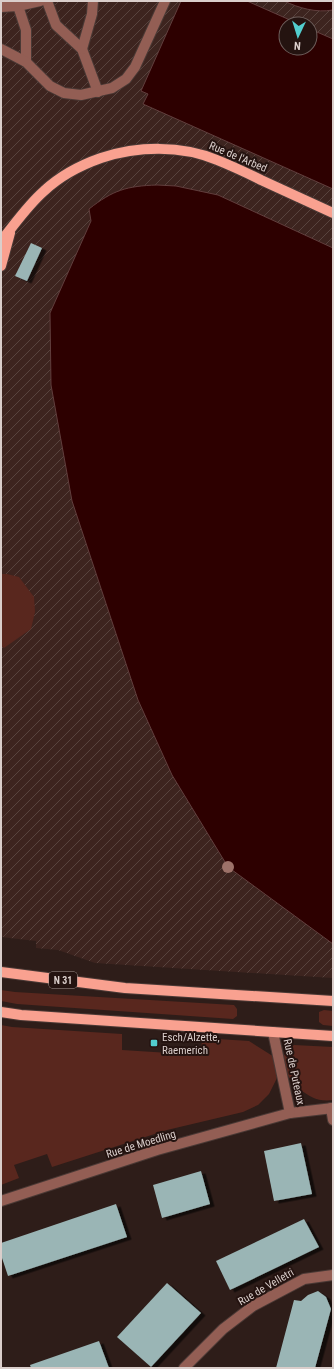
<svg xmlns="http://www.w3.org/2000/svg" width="334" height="1369" viewBox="0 0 334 1369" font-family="'Roboto Condensed',sans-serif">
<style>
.industrial{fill:url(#industrial-furrows);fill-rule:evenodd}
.green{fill:#59271e}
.water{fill:#2d0000;stroke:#613e3d}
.building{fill:#9ab5b5;filter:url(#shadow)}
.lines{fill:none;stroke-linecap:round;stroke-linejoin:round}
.minor-casing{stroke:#4a3935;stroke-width:12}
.major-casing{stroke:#4a3935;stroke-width:12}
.minor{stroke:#935e54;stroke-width:10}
.major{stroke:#f9a190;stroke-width:10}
.tree{fill:#9d7269}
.poi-dot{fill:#52cdce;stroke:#241310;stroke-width:1.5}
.labels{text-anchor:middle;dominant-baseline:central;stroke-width:4;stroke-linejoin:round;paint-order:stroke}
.shield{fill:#241310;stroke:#a39693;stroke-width:1}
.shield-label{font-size:10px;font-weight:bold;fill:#dacecb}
.street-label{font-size:11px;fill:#dacecb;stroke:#241310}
.poi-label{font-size:11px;fill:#dacecb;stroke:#241310;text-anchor:start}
</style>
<defs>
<pattern id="industrial-furrows" width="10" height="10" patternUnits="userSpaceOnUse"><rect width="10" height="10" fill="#3d241f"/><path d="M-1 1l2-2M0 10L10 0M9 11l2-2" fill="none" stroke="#58433e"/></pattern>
<filter id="shadow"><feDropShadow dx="4.5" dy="2.5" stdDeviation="0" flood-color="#0009"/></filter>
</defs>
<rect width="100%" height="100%" fill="#2e1d19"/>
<path class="industrial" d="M1 1H333V978L95 963 58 950 36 948V941L1 937V646L4 648 7 574H1ZM286 24H310V48H286Z"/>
<g class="green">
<path d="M1 574H7L19 577 34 597 35 612 31 629 4 648 1 646Z"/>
<path d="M1 990 15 992 234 1005 237 1009V1016L233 1019 17 1004 1 1001Z"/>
<path d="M324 1010 333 1011V1026L323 1025 319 1022V1012Z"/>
<path d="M1 1025 12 1027 122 1034V1050L201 1055 202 1038 249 1041 279 1060 294 1045 333 1047V1100C308 1104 293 1083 280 1065L276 1080 269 1094 258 1105 243 1112 167 1130 52 1167 47 1154 14 1165 19 1178 1 1185Z"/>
</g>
<g class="water">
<path d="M181 1H247L299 24H286V48H310V29L333 39V189L143 104 148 94 141 91Z"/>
<path d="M284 1H333V10C316 13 299 8 284 1Z"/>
<path d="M157 185 176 186 218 195 333 248V944L228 867 172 775 138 700 72 501 51 385 50 313 91 221 89 209C113 190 127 186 157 185Z"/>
</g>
<g class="building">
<path d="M31 243 42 248 27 281 15 276Z"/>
<path d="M301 1143 312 1194 274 1201 264 1151Z"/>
<path d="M201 1171 210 1204 162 1218 153 1185Z"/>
<path d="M116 1204 127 1237 8 1276 1 1255V1243Z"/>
<path d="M304 1219 319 1247 230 1290 216 1261Z"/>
<path d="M167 1283 201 1313 151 1367 117 1337Z"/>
<path d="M318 1291 326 1297 331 1309 315 1368H276L294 1300 301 1301 308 1295Z"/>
<path d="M99 1341 109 1368H31L30 1365Z"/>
</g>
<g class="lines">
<g class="minor-casing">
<g id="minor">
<path d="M47 1 56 25 82 49 98 92"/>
<path d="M18 6 26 30V62"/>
<path d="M1 7 18 6 40 1"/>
<path d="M1 49 26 62 50 86 64 93 81 95 112 88 126 79 135 67 165 1"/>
<path d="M82 49 92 14 93 1"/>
<path d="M273 1032 290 1113 333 1108"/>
<path d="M331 1108 333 1120"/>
<path d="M1 1201 157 1150 290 1113"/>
<path d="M184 1368 223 1329 253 1306 304 1279 333 1275"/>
</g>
</g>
<g class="major-casing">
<g id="major">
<path d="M1 241C15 224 27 206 44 191 60 176 81 165 101 158 138 146 181 145 217 160 232 166 247 173 261 180 285 191 309 202 333 213"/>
<path d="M1 266 10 233"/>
<path d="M1 972 125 988 333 1001"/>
<path d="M1 1012 21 1015 333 1036"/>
</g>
</g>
<use href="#minor" class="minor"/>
<use href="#major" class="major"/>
</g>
<circle class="tree" cx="228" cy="867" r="6"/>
<rect class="poi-dot" x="150" y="1039" width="8" height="8" rx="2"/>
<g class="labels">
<rect class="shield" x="49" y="972" width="28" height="16" rx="3"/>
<g class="shield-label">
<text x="63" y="980">N 31</text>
</g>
<g class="street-label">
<text transform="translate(238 157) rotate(23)">Rue de l'Arbed</text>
<text transform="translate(294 1072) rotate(78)">Rue de Puteaux</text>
<text transform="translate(141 1144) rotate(-17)">Rue de Moedling</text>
<text transform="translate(266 1287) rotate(-30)">Rue de Velletri</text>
</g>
<g class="poi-label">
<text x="162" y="1037">Esch/Alzette,<tspan x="162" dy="13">Raemerich</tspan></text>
</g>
</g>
<rect width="334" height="1369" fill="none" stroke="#dacecb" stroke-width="4"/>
<g transform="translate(298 36) rotate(184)"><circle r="19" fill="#241310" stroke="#6d5e5b"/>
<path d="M0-3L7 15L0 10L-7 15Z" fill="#52cdce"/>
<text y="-6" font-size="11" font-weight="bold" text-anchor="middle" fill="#dacecb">N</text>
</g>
</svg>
